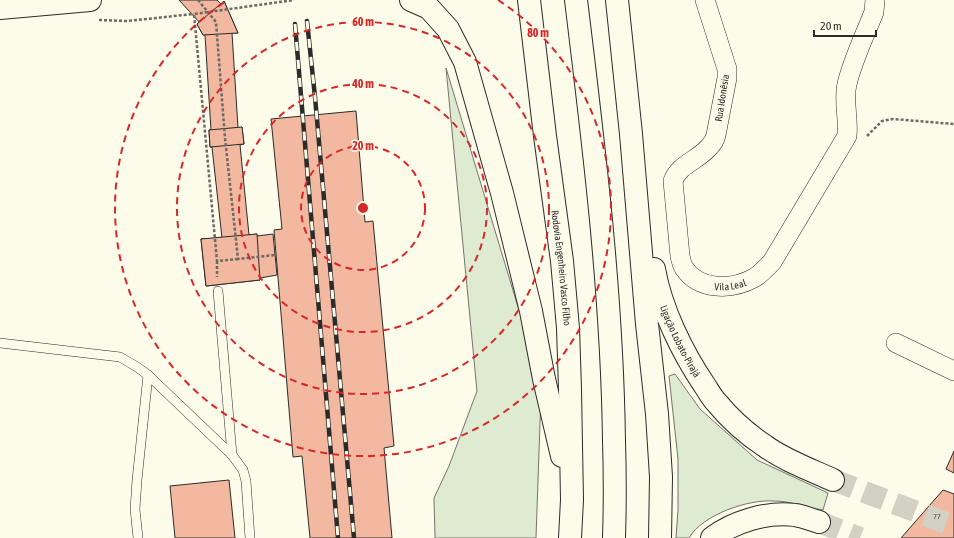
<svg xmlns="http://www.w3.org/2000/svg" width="954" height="538" viewBox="0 0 954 538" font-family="'Asap Condensed',sans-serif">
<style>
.green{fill:#deebd1;stroke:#74746e}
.building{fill:#f2b8a0;stroke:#2b2b2b}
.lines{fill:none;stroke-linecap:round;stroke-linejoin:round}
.primary-tunnel{stroke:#d3d1c4;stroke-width:22;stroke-dasharray:22 11;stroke-linecap:butt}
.service-casing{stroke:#2b2b2b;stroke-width:10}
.minor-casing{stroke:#2b2b2b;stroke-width:20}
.primary-casing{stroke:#2b2b2b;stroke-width:24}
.motorway-casing{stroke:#2b2b2b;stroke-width:24}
.path{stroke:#6a6964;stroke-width:2.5;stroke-dasharray:3 2;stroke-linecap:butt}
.service{stroke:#fdfbea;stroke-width:9}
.minor{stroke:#fdfbea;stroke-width:19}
.primary{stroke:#fdfbea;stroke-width:22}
.motorway{stroke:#fdfbea;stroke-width:22}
.rail-casing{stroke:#2b2b2b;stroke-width:4.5}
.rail{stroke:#fdfbea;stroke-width:3;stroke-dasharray:9;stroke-linecap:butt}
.path-bridge{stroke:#6a6964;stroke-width:2.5;stroke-dasharray:3 2;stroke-linecap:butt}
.ring{fill:none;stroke:#d62828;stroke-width:2;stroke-dasharray:7 5}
.labels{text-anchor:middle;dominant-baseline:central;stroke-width:3;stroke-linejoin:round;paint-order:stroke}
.number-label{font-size:8px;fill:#5d4e48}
.street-label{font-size:10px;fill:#2b2b2b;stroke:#fdfbea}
.centre{fill:#d62828;stroke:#fdfbea;stroke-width:2}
.ring-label{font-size:12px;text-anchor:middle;font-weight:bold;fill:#d62828;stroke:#fdfbea;stroke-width:3;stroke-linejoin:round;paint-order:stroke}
</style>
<rect width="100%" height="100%" fill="#fdfbea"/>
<g class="green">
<path d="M446 68 518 307 528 337 541 395 536 538H435L434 498 449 466 477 391Z"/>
<path d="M675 374 700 409 757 460 828 493 823 510C807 507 790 501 774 501 748 499 702 515 689 538H676L678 510V459L669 376Z"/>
</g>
<g class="building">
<path d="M179 0H217L221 4 224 1 238 33H232L238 128 242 127 244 144 240 145 249 235 257 234V236L273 234 277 275 260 278V280L206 286 201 239 222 238 212 147H210L209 130H211L205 35H203L197 24 199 22Z"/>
<path d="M224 1 238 33 203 35 197 24Z"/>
<path d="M356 111 365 222 373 221 394 446 384 448 392 538H310L302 456 293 457 274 230 282 229 271 119Z"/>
<path d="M242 127 244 144 210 147 209 130Z"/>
<path d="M257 234 260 280 206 286 201 239Z"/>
<path d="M954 451V473L946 469Z"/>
<path d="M229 480 235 538H175L170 486Z"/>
<path d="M943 490 954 494V538H901Z"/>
</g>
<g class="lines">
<g class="primary-tunnel">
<path d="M833 480 954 526"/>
<path d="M819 522 860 538"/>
</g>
<g class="service-casing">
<g id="service">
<path d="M218 291 232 455"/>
<path d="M0 343 120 357 137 367 148 375 232 455 243 470 246 481 250 538"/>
<path d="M138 538 135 509 137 480 148 375"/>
</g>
</g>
<g class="minor-casing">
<g id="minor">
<path id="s1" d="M705 0 727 69V78L716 135C715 139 713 143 710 146 699 160 679 164 673 181L680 256C681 260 682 265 684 268 699 291 732 290 754 278 761 274 766 268 772 262L847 136C849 119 843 101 847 84 853 59 865 35 874 12L875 0"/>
<path d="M896 343 954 371"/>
</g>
</g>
<g class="primary-casing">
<g id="primary">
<path d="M617 0 631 134 647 324 657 414 661 477 660 538"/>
<path d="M0 8 90 0"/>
<path id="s2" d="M654 269C661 309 682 352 705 386 709 392 712 398 717 403 731 420 747 434 765 446 784 460 811 470 833 480"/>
<path d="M712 538C733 522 768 511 795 515 803 516 811 520 819 522"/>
</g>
</g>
<g class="motorway-casing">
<g id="motorway">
<path d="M411 0 429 8 448 29 465 62 502 193 531 311 544 379 562 456"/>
<path id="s3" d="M529 0 545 136 562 261 568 328 570 389 572 500 570 538"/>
<path d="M576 0C594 147 612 293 614 441 615 473 615 506 614 538"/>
</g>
</g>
<g class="path">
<path d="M99 20 127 21 194 14"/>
<path d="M867 136 882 121 893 119 954 124"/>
<path d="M238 259 217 261 194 14 294 0"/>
<path d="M217 261V277"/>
</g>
<use href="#service" class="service"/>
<use href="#minor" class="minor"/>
<use href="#primary" class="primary"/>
<use href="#motorway" class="motorway"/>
<g class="rail-casing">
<g id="rail">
<path d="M307 21 315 97 354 538"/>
<path d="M295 24 338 538"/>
</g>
</g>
<use href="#rail" class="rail"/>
<path class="path-bridge" d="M198 0 216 22 225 138 238 259 275 255"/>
</g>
<g class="ring">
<circle cx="363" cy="208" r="62"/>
<circle cx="363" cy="208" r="124"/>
<circle cx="363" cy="208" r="186"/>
<path d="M498 0A248 248 0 1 1 228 0"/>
</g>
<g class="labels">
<g class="number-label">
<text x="937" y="516">77</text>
</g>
<g class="street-label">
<text transform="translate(722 98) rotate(-81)">Rua Idonêsia</text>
<text stroke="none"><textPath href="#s3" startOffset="270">Rodovia Engenheiro Vasco Filho</textPath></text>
<text stroke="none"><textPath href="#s1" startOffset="344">Vila Leal</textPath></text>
<text stroke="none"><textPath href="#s2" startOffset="77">Ligação Lobato-Pirajá</textPath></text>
</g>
</g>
<circle cx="363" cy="208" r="6" class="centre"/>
<g class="ring-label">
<text x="363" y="26">60 m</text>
<text x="538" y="37">80 m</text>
<text x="363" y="88">40 m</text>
<text x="363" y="150">20 m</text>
</g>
<path d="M814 30v6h62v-6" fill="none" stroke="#2b2b2b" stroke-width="2"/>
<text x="820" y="30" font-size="12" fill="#2b2b2b" stroke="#fdfbea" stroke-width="3" paint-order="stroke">20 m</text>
</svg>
